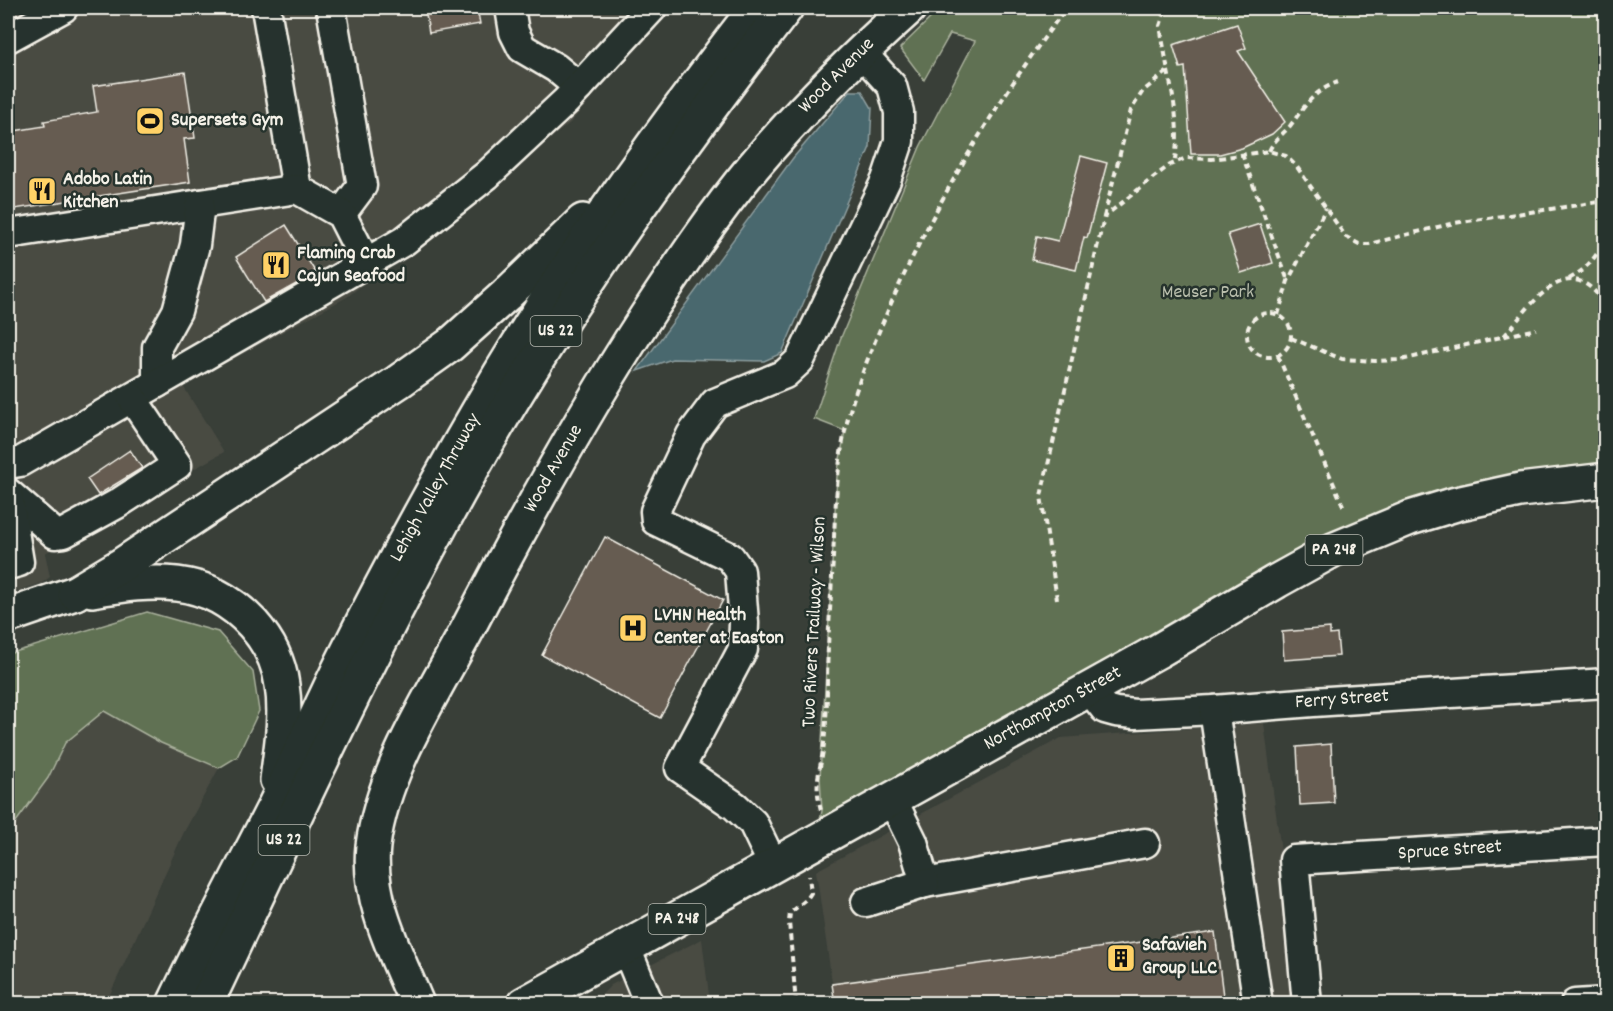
<svg xmlns="http://www.w3.org/2000/svg" width="1613" height="1011" viewBox="0 0 1613 1011" font-family="Dekko,sans-serif">
<style>
.built{fill:#494b43}
.green{fill:#607152;stroke:#aab19d;stroke-width:1.5}
.water{fill:#48676e;stroke:#8d9e9f;stroke-width:1.5}
.building{fill:#665c51;stroke:#f4f1e8;stroke-width:1.5}
.lines{fill:none;stroke-linecap:round;stroke-linejoin:round}
.minor-casing{stroke:#f4f1e8;stroke-width:33}
.major-casing{stroke:#f4f1e8;stroke-width:38}
.highway-casing{stroke:#f4f1e8;stroke-width:38}
.path{stroke:#f4f1e8;stroke-width:4;stroke-dasharray:6 4.5;stroke-linecap:butt}
.minor{stroke:#26332d;stroke-width:28}
.major{stroke:#26332d;stroke-width:33}
.highway{stroke:#26332d;stroke-width:33}
.labels{text-anchor:middle;dominant-baseline:central;stroke-width:5;stroke-linejoin:round;paint-order:stroke}
.shield{fill:#26332d;stroke:#b6b8b0;stroke-width:1.5}
.shield-label{font-size:18px;font-weight:bold;fill:#f4f1e8}
.street-label{font-size:20px;fill:#f4f1e8;stroke:#26332d}
.poi-label{font-size:20px;font-weight:bold;fill:#f4f1e8;stroke:#26332d;text-anchor:start}
.park-label{font-size:20px;fill:#b9beac;stroke:#26332d}
</style>
<rect width="100%" height="100%" fill="#393f38"/>
<filter id="ink" filterUnits="userSpaceOnUse"><feTurbulence type="fractalNoise" baseFrequency=".0167" numOctaves="2"/><feDisplacementMap in="SourceGraphic" scale="12" xChannelSelector="R" yChannelSelector="G"/><feConvolveMatrix kernelMatrix="1 2 1 2 8 2 1 2 1" color-interpolation-filters="sRGB"/></filter>
<g filter="url(#ink)">
<g class="built">
<path d="M8 8H670L570 123 347 297 183 386 224 452 45 553 50 577 42 583 8 594Z"/>
<path d="M104 711 161 743 219 768 184 832 106 1003H8V833L48 778 65 743Z"/>
<path d="M1264 723 1301 1003H835L816 871 1061 738Z"/>
<path d="M702 939 710 1003 593 1004 611 985Z"/>
</g>
<g class="green">
<path d="M941 8H1605V480L1456 504 816 840 822 811 820 777 837 476 845 431 814 419 840 340 920 147 975 41 950 34 924 80 900 48Z"/>
<path d="M147 612 218 632 253 672 259 711 237 757 219 768 161 743 104 711 65 743 48 778 8 833V654Z"/>
</g>
<path class="water" d="M850 91H862L872 108 870 147 782 353 764 361 672 359 637 371 793 158Z"/>
<g class="building">
<path d="M425 8H477L480 24 429 33Z"/>
<path d="M1237 24 1246 48 1238 51 1285 122 1272 134 1242 148 1220 154H1191L1185 67 1180 68 1173 45Z"/>
<path d="M185 72 195 138 184 139 190 182 8 210V132L45 126 44 121 97 112 93 86Z"/>
<path d="M1081 156 1107 163 1087 238 1084 237 1076 270 1032 260 1037 236 1058 241Z"/>
<path d="M1260 224 1273 263 1241 273 1228 234Z"/>
<path d="M286 225 316 273 264 302 236 257Z"/>
<path d="M130 450 142 468 98 495 87 479Z"/>
<path d="M605 537 723 600 660 718 542 655Z"/>
<path d="M1330 628V635L1337 634 1339 656 1284 660 1282 632Z"/>
<path d="M1331 744 1334 803 1300 805 1297 747Z"/>
<path d="M1215 932 1224 1004H835L832 984Z"/>
</g>
<g class="lines">
<g class="minor-casing">
<g id="minor">
<path d="M266 8 297 189"/>
<path d="M331 8 362 186 341 214"/>
<path d="M510 8 514 32 522 48 556 68 579 87"/>
<path d="M8 38 63 8"/>
<path d="M8 234 297 189 341 214 366 263"/>
<path d="M157 383V347L177 311 195 245 200 204"/>
<path d="M8 464 20 462 404 241 487 175 566 101 652 8"/>
<path d="M8 493 55 534 64 533 117 504 177 465 132 398"/>
<path d="M8 495 19 562 8 565"/>
<path d="M1089 689 1105 709 1116 712 1135 714 1214 710 1313 702 1606 683"/>
<path d="M1214 710 1258 1004"/>
<path d="M892 799 913 842 925 883 1145 843"/>
<path d="M773 865 753 823 735 806 680 768 743 649 744 623 740 571 730 557 656 521 655 511 691 435 715 403 785 374 800 360 886 180 899 141V112L892 86 860 51"/>
<path d="M866 902 925 883"/>
<path d="M626 948 649 1004"/>
<path d="M1307 1004 1294 860 1606 841"/>
<path d="M1575 1004 1606 1002"/>
</g>
</g>
<g class="major-casing">
<g id="major">
<path d="M8 616 75 593"/>
<path d="M417 1004C397 955 367 901 373 846 382 773 431 697 466 632 522 524 580 418 647 315 680 265 714 214 753 167 801 110 853 58 909 8"/>
<path d="M524 1004 1158 651 1277 581 1333 550 1410 518 1456 504 1520 490 1606 480"/>
</g>
</g>
<g class="highway-casing">
<g id="highway">
<path d="M92 590C153 580 206 573 253 624 268 641 279 662 282 685 287 716 281 749 277 780"/>
<path d="M75 593 120 566 398 382 450 345 506 295 583 221"/>
<path d="M174 1004C206 937 241 872 274 807 297 760 318 712 341 665 390 566 444 469 500 374 577 246 665 125 756 8"/>
<path d="M206 1004C290 827 371 649 467 478 560 312 670 158 786 8"/>
</g>
</g>
<g class="path">
<path d="M1168 71C1174 102 1181 132 1174 164"/>
<path d="M1269 151C1274 140 1282 135 1290 126 1305 106 1313 91 1338 82"/>
<path d="M1242 154 1288 281"/>
<path d="M1104 217 1131 110 1143 91 1168 71 1160 26 1166 8"/>
<path d="M1569 279C1587 269 1596 257 1606 239"/>
<circle cx="1269" cy="335" r="22"/>
<path d="M1278 315 1288 281 1326 208"/>
<path d="M1504 336C1521 318 1553 267 1584 283 1592 287 1598 295 1604 302"/>
<path d="M1291 338 1342 359 1375 361 1401 360 1536 329"/>
<path d="M1278 356 1345 510"/>
<path d="M1057 599 1041 496 1104 217 1154 177 1170 165 1186 158 1212 159 1269 151 1286 156 1297 167 1346 237 1359 244H1369L1454 223 1606 201"/>
<path d="M821 810C813 780 821 771 824 743 826 725 827 707 827 689 827 645 831 601 833 558 835 517 836 476 844 436 851 399 866 363 880 329 928 214 992 107 1066 8"/>
<path d="M796 1004 789 922 790 913 807 899 811 893 809 876"/>
</g>
<use href="#minor" class="minor"/>
<use href="#major" class="major"/>
<use href="#highway" class="highway"/>
</g>
</g>
<defs>
<g id="stadium-square" transform="scale(1.5)"><rect x="-9" y="-9" width="18" height="18" rx="4" fill="#ffd166" stroke="#26332d"/><path d="M0-5a6.5 5 0 1 0 0 10a6.5 5 0 1 0 0-10ZM-3.5-1.8h7v3.6h-7Z" fill="#111"/></g>
<g id="restaurant-square" transform="scale(1.5)"><rect x="-9" y="-9" width="18" height="18" rx="4" fill="#ffd166" stroke="#26332d"/><path d="M-5-6h1v4h1v-4h1v4h1v-4h1v5L-1.5 .5V6h-2V.5L-5-1ZM5-6V6H3V1.5H1.5Q1.5-4 5-6Z" fill="#111"/></g>
<g id="hospital-square" transform="scale(1.5)"><rect x="-9" y="-9" width="18" height="18" rx="4" fill="#ffd166" stroke="#26332d"/><path d="M-5-5h3v3.5h4V-5h3V5h-3V1.5h-4V5h-3Z" fill="#111"/></g>
<g id="building-square" transform="scale(1.5)"><rect x="-9" y="-9" width="18" height="18" rx="4" fill="#ffd166" stroke="#26332d"/><path d="M-4-6H4V6H1V3H-1V6H-4ZM-2.5-4.3h1.7v1.8h-1.7ZM.8-4.3h1.7v1.8H.8ZM-2.5-1h1.7V.8h-1.7ZM.8-1h1.7V.8H.8Z" fill="#111"/></g>
</defs>
<g fill-rule="evenodd">
<use href="#stadium-square" x="150" y="121"/>
<use href="#restaurant-square" x="42" y="191"/>
<use href="#restaurant-square" x="276" y="265"/>
<use href="#hospital-square" x="633" y="628"/>
<use href="#building-square" x="1121" y="958"/>
</g>
<g class="labels">
<g class="shield">
<rect x="530.5" y="316" width="51" height="30" rx="4.5"/>
<rect x="1305.5" y="535" width="57" height="30" rx="4.5"/>
<rect x="258.5" y="825" width="51" height="30" rx="4.5"/>
<rect x="648.5" y="904" width="57" height="30" rx="4.5"/>
</g>
<g class="shield-label">
<text x="556" y="331">US 22</text>
<text x="1334" y="550">PA 248</text>
<text x="284" y="840">US 22</text>
<text x="677" y="919">PA 248</text>
</g>
<g class="street-label">
<text transform="translate(837 76) rotate(-45)">Wood Avenue</text>
<text transform="translate(554 469) rotate(-60)">Wood Avenue</text>
<text transform="translate(436 488) rotate(-61)">Lehigh Valley Thruway</text>
<text transform="translate(815 622) rotate(-87)">Two Rivers Trailway - Wilson</text>
<text transform="translate(1342 700) rotate(-4)">Ferry Street</text>
<text transform="translate(1053 709) rotate(-29)">Northampton Street</text>
<text transform="translate(1450 851) rotate(-4)">Spruce Street</text>
</g>
<g class="poi-label">
<text x="171" y="121">Supersets Gym</text>
<text x="63" y="180">Adobo Latin<tspan x="63" dy="23">Kitchen</tspan></text>
<text x="297" y="254">Flaming Crab<tspan x="297" dy="23">Cajun Seafood</tspan></text>
<text x="654" y="616">LVHN Health<tspan x="654" dy="23">Center at Easton</tspan></text>
<text x="1142" y="946">Safavieh<tspan x="1142" dy="23">Group LLC</tspan></text>
</g>
<g class="park-label">
<text x="1208" y="293">Meuser Park</text>
</g>
</g>
<rect width="1613" height="1011" fill="none" stroke="#26332d" stroke-width="30"/>
<rect x="15" y="15" width="1583" height="981" fill="none" stroke="#f4f1e8" stroke-width="2" filter="url(#ink)"/>
</svg>
